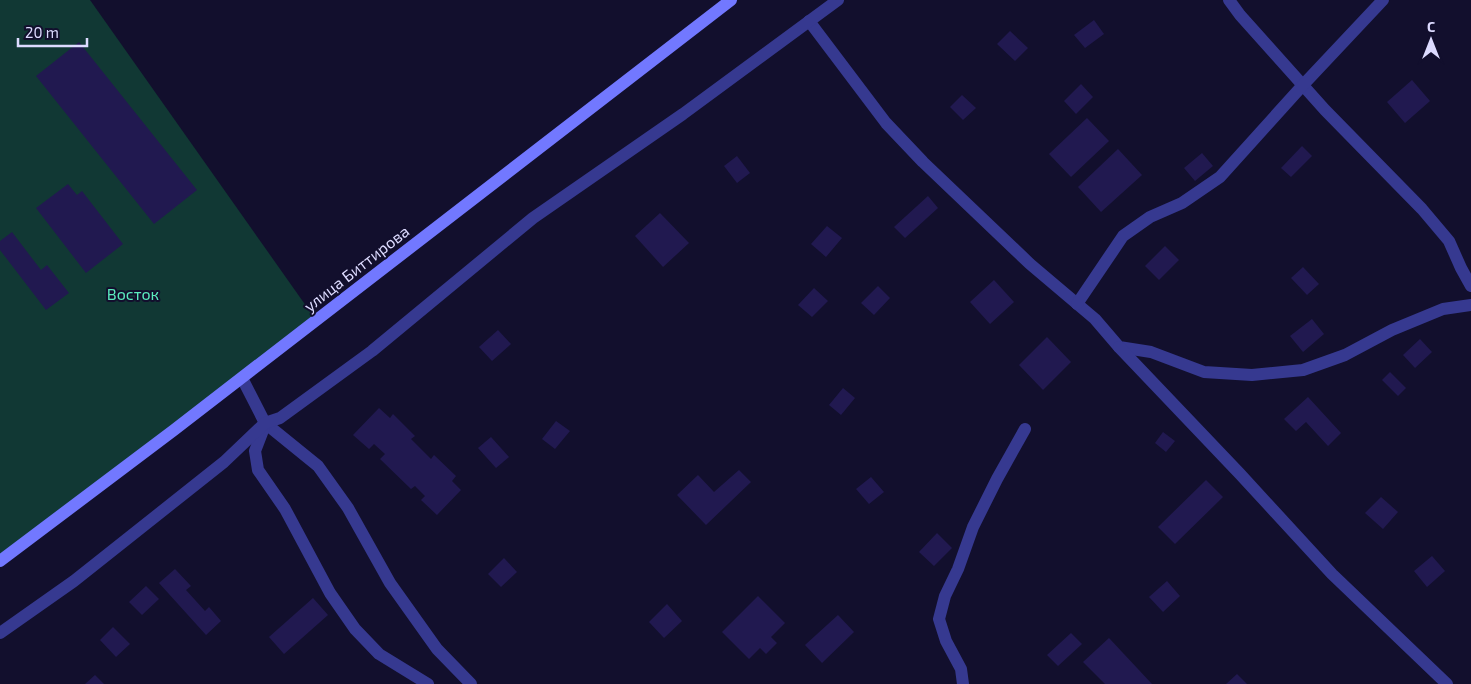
<svg xmlns="http://www.w3.org/2000/svg" width="1471" height="684" viewBox="0 0 1471 684" font-family="'Exo 2',sans-serif">
<style>
.green{fill:#113834}
.building{fill:#211950}
.lines{fill:none;stroke-linecap:round;stroke-linejoin:round}
.lane{stroke:#363990;stroke-width:12}
.secondary{stroke:#7278ff;stroke-width:12}
.labels{text-anchor:middle;dominant-baseline:central;stroke-width:4;stroke-linejoin:round;paint-order:stroke}
.street-label{font-size:16px;fill:#dddbff;stroke:#120f2d}
.park-label{font-size:16px;fill:#5bebbd;stroke:#120f2d}
</style>
<rect width="100%" height="100%" fill="#120f2d"/>
<path class="green" d="M0 0H90L316 320 0 561Z"/>
<g class="building">
<path d="M1094 20 1104 34 1085 48 1074 35Z"/>
<path d="M1010 31 1028 48 1015 61 997 44Z"/>
<path d="M79 42 197 190 154 224 36 76Z"/>
<path d="M1412 80 1430 101 1405 123 1387 102Z"/>
<path d="M1081 84 1093 97 1076 114 1064 101Z"/>
<path d="M962 95 976 108 963 120 950 107Z"/>
<path d="M1087 118 1109 141 1071 177 1049 154Z"/>
<path d="M1302 146 1312 156 1291 177 1281 168Z"/>
<path d="M1118 149 1142 175 1101 212 1078 187Z"/>
<path d="M1202 153 1213 166 1195 181 1184 168Z"/>
<path d="M737 156 750 173 737 183 724 166Z"/>
<path d="M68 184 77 195 82 191 123 244 86 273 36 208Z"/>
<path d="M928 196 938 208 905 238 894 227Z"/>
<path d="M660 213 689 243 663 267 635 236Z"/>
<path d="M827 226 842 238 826 257 811 244Z"/>
<path d="M12 232 41 270 47 265 69 293 46 310 0 250V241Z"/>
<path d="M1165 246 1179 260 1159 280 1145 266Z"/>
<path d="M1303 267 1319 284 1307 295 1291 278Z"/>
<path d="M994 280 1014 302 990 324 970 302Z"/>
<path d="M878 286 890 298 874 315 861 303Z"/>
<path d="M814 288 828 301 812 317 798 305Z"/>
<path d="M1312 319 1324 334 1303 352 1290 336Z"/>
<path d="M498 330 511 344 492 361 479 347Z"/>
<path d="M1047 337 1071 362 1043 390 1019 365Z"/>
<path d="M1420 339 1432 352 1415 368 1403 355Z"/>
<path d="M1390 372 1406 388 1398 396 1382 380Z"/>
<path d="M843 388 855 398 841 415 829 405Z"/>
<path d="M1308 397 1341 433 1328 446 1306 422 1296 431 1284 419Z"/>
<path d="M379 408 390 418 393 414 415 436 411 439 431 459 434 455 456 476 452 481 461 490 437 515 421 500 425 496 415 486 411 489 380 459 385 454 374 444 369 449 353 435Z"/>
<path d="M556 421 570 431 555 449 542 439Z"/>
<path d="M1163 432 1175 441 1166 452 1155 443Z"/>
<path d="M491 437 509 457 496 468 478 448Z"/>
<path d="M739 470 751 482 706 525 677 495 698 475 714 492Z"/>
<path d="M871 477 884 492 869 504 856 489Z"/>
<path d="M1206 480 1223 497 1175 544 1158 527Z"/>
<path d="M1381 497 1398 512 1383 529 1365 513Z"/>
<path d="M937 533 952 548 934 566 919 552Z"/>
<path d="M1432 556 1445 571 1427 587 1414 571Z"/>
<path d="M504 558 517 572 501 587 488 574Z"/>
<path d="M175 569 191 586 186 590 205 611 209 607 221 621 206 635 159 583Z"/>
<path d="M1167 581 1180 596 1163 612 1149 597Z"/>
<path d="M146 586 159 599 142 615 129 602Z"/>
<path d="M758 596 785 623 771 637 777 643 766 654 760 648 749 659 722 632Z"/>
<path d="M313 598 328 615 284 654 269 637Z"/>
<path d="M667 604 682 621 664 638 649 622Z"/>
<path d="M838 615 854 632 822 663 805 645Z"/>
<path d="M113 627 130 644 116 657 100 640Z"/>
<path d="M1071 633 1082 644 1058 666 1047 655Z"/>
<path d="M1109 638 1152 684H1105L1083 662Z"/>
<path d="M1237 674 1247 684H1226Z"/>
<path d="M95 675 104 684H85Z"/>
</g>
<g class="lines">
<g class="lane">
<path d="M1229 0 1240 15 1325 110 1422 209 1449 241 1461 268 1471 286"/>
<path d="M809 21 886 123 923 162 1030 264 1095 319 1119 347 1151 352 1204 372 1252 375 1303 370 1345 355 1392 330 1443 309 1471 305"/>
<path d="M1077 304 1123 236 1150 217 1182 203 1220 177 1303 85 1383 0"/>
<path d="M1119 347 1240 474 1332 574 1447 684"/>
<path d="M242 378 265 423 318 466 348 508 390 583 437 649 471 684"/>
<path d="M265 425 255 451 258 470 285 509 330 593 355 629 379 654 428 684"/>
<path d="M0 633 74 581 224 462 265 423 280 418 372 351 533 218 683 114 838 0"/>
<path d="M963 684 961 669 946 641 939 619 945 596 958 569 973 527 997 479 1025 429"/>
</g>
<path class="secondary" d="M0 561 174 430 731 0"/>
</g>
<g class="labels">
<g class="street-label">
<text transform="translate(356 268) rotate(-38)">улица Биттирова</text>
</g>
<g class="park-label">
<text x="133" y="293">Восток</text>
</g>
</g>
<g transform="translate(1431 40)" stroke="#120f2d" stroke-width="4" paint-order="stroke">
<path d="M0-4L9 19L0 12L-9 19Z" fill="#dddbff"/>
<text y="-8" font-size="14" font-weight="bold" text-anchor="middle" fill="#dddbff">С</text>
</g>
<path d="M18 38v8h69v-8" fill="none" stroke="#dddbff" stroke-width="2.5"/>
<text x="25" y="38" font-size="15" fill="#dddbff" stroke="#120f2d" stroke-width="4" paint-order="stroke">20 m</text>
</svg>
